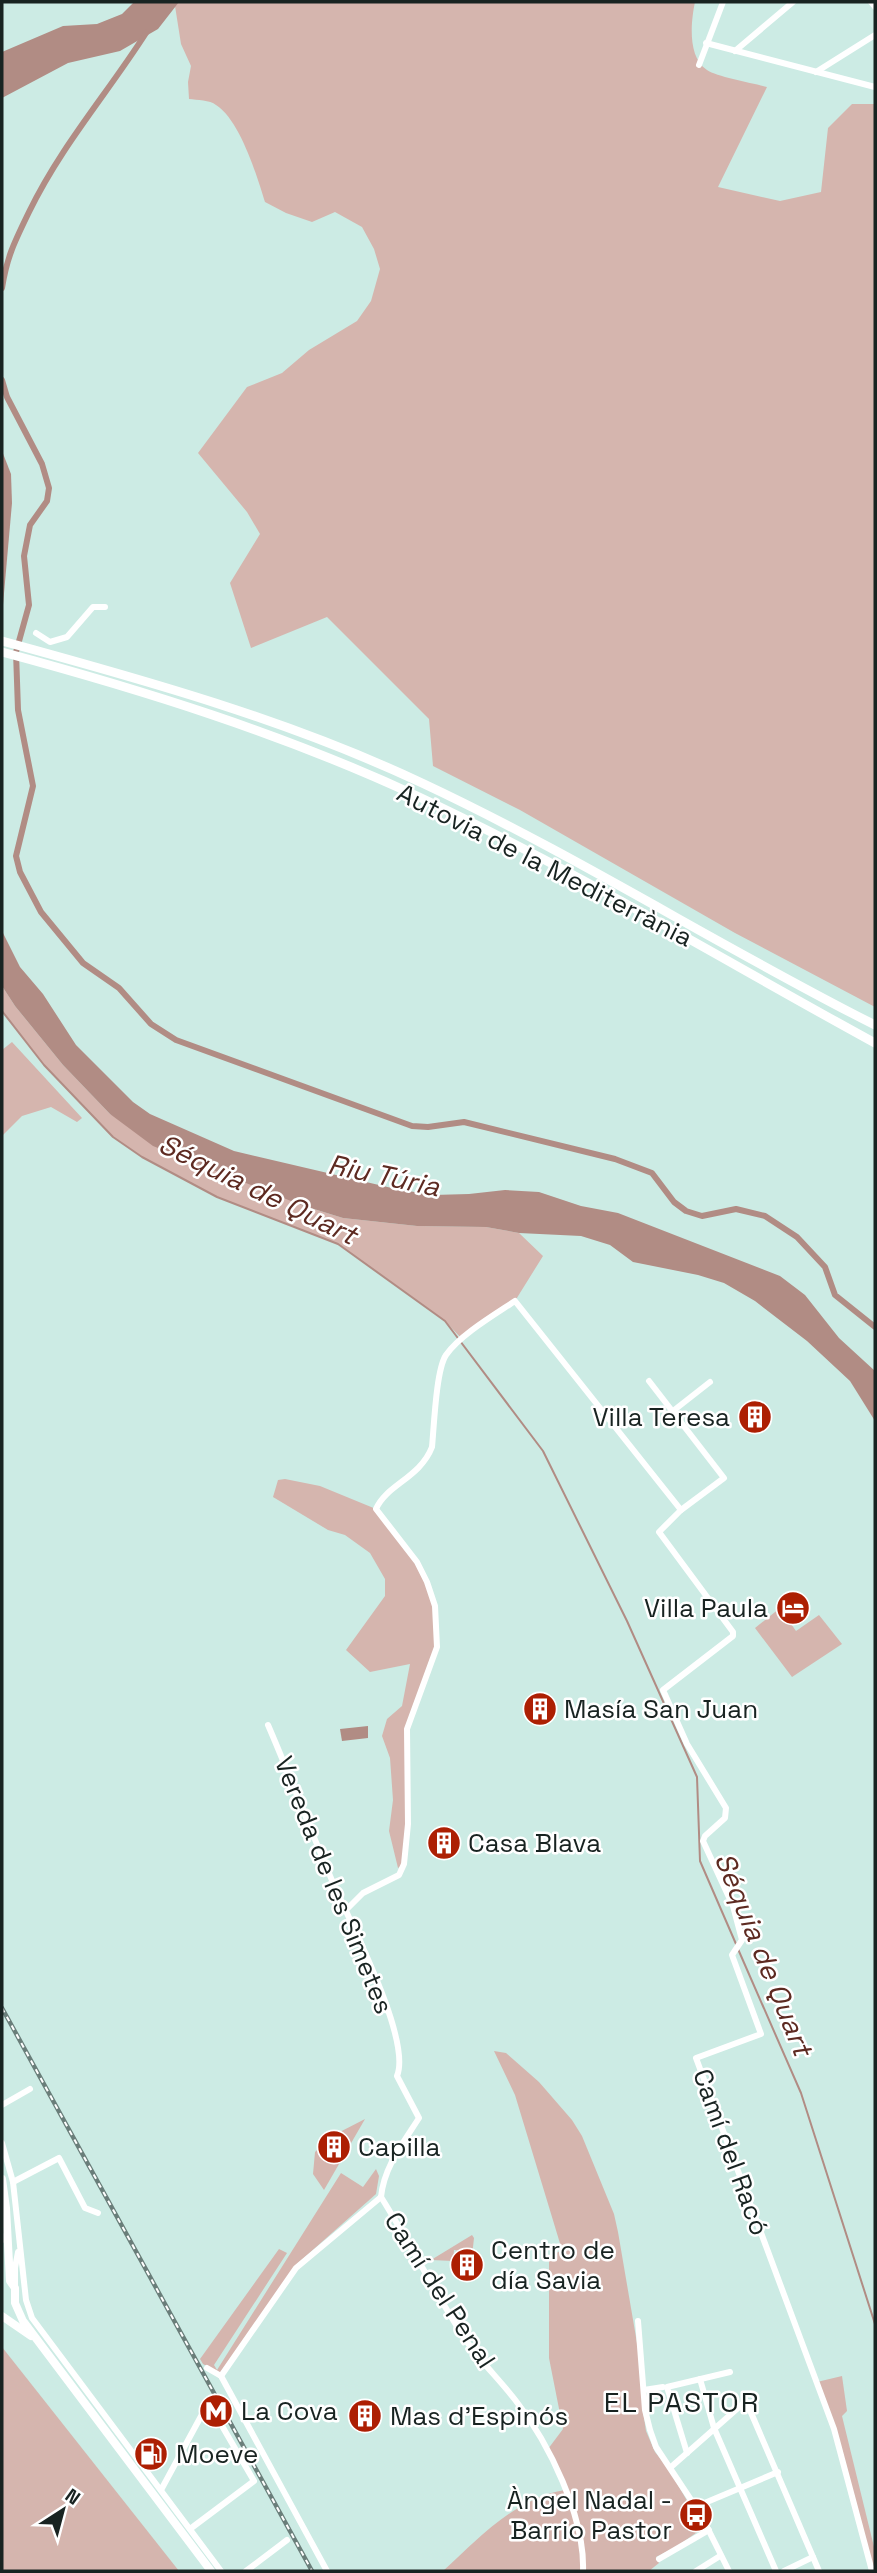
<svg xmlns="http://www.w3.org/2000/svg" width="877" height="2573" viewBox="0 0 877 2573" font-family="'Space Grotesk',sans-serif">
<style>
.green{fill:#d5b5ae}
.water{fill:#b18c84}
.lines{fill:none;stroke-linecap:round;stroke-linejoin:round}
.stream{stroke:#b18c84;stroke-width:2}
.canal{stroke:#b18c84;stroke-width:6}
.minor{stroke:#fff;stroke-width:6}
.major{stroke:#fff;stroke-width:8}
.highway{stroke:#fff;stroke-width:9}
.rail-casing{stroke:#6a7e7a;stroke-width:4.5}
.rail{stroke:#fff;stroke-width:2;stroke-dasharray:5;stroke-linecap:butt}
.labels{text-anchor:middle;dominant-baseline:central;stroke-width:5;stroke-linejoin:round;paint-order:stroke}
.street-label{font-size:26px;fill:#182321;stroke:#fff}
.poi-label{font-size:26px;fill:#182321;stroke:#fff;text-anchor:start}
.water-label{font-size:28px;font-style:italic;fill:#5d2a21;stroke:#fff}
.neighbourhood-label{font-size:28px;letter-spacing:2px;fill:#182321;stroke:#fff}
</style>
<rect width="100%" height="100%" fill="#ccebe4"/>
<g class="green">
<path d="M179 2H695C691 21 687 57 707 70 717 77 753 83 767 87L718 187 780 201 821 192 828 128 852 104H875V1007L735 933 520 810 433 766 429 719 327 617 251 648 230 583 260 534 247 512 198 453 247 387 282 373 309 350 357 321 371 301 380 269 374 249 362 227 335 212 312 222 286 213 265 202C257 176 240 120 216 105 210 100 197 100 189 99L188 82 191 66 181 44 175 6Z"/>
<path d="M2 986 15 1006 63 1065 110 1114 301 1205 343 1218 417 1226 486 1227 519 1233 543 1256 515 1301 462 1339 445 1321 338 1244 217 1197 142 1157 113 1137 44 1065 2 1012Z"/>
<path d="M12 1042 82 1118 77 1122 51 1107 22 1116 2 1136V1050Z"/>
<path d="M285 1479 320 1486 376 1509 398 1537 427 1582 438 1626 437 1647 410 1717 404 1864 398 1868 389 1831 393 1800 390 1758 382 1736 387 1719 402 1706 410 1664 370 1672 346 1650 385 1596V1579L370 1553 345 1535 328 1530 273 1497 278 1480Z"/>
<path d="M780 1608 796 1631 819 1615 842 1644 792 1677 755 1628Z"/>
<path d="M494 2051 506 2053 539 2082 572 2120 582 2136 614 2214 618 2232 644 2384 643 2411 646 2431 655 2452 668 2468 703 2528 676 2547 656 2557 659 2563 649 2571H443C478 2539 515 2498 565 2490L548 2449 563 2429 549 2358V2257L562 2250 515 2095Z"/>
<path d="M365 2119 324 2190 313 2174 315 2152 332 2136Z"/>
<path d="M376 2169 379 2176 376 2194 297 2264 220 2373 203 2364 200 2359 279 2249 287 2253 214 2365 217 2370 341 2173 363 2187Z"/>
<path d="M472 2235 474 2238 472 2256 462 2254 461 2251 454 2250 453 2261 431 2260Z"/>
<path d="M2 2347 179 2571H2Z"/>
<path d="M842 2376 847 2411 842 2416 875 2551V2567L872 2571 848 2478 817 2382Z"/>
</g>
<g class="water">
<path d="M134 2H179L158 29 120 51 68 63 2 98V52L63 26 97 24 122 14Z"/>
<path d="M2 451 11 474 12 503 2 616Z"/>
<path d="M2 931 20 967 43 994 76 1045 133 1102 150 1114 234 1151 396 1189 433 1195 469 1194 505 1190 539 1192 581 1206 618 1213 780 1276 805 1295 839 1338 875 1371V1421L850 1381 807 1341 755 1301 724 1283 698 1275 633 1262 610 1245 581 1236 519 1233 486 1227 417 1226 343 1218 301 1205 153 1146 110 1114 63 1065 15 1006 2 986Z"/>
<path d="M368 1726V1738L342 1741 340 1729Z"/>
</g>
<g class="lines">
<g class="stream">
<path d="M2 1011 44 1065 113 1137 142 1157 217 1197 338 1244 445 1321 543 1451 627 1621 697 1777 700 1861 736 1944"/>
<path d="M738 1949 801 2093 875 2324"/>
</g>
<g class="canal">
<path d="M2 288C7 256 15 241 29 212 61 146 107 94 146 33"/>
<path d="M2 380 7 397 42 464 49 488 47 501 30 525 24 556 29 605 16 652 18 710 33 786 16 856 20 872 41 912 83 963 119 988 151 1024 176 1040 412 1126 428 1127 464 1122 615 1159 652 1173 674 1202 686 1211 702 1216 736 1209 765 1216 797 1237 825 1267 835 1295 875 1327"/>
</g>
<g class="minor">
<path d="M871 2 875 7"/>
<path d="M706 43 875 87"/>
<path d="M735 51 793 2"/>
<path d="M699 65 723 2"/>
<path d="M816 72 875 35"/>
<path d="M36 633 50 642 67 637 93 607H105"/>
<path d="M649 1381 724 1478 681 1510"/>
<path d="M673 1411 710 1382"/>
<path d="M268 1725C291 1778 311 1832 334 1885 350 1922 412 2040 397 2076L419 2118C403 2143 384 2167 381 2197"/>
<path d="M346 1910 363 1893 399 1875 404 1864 408 1824 407 1729 437 1647 435 1606 427 1582 417 1562 376 1509C386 1485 420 1478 432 1447 434 1427 436 1370 446 1355 460 1335 494 1315 515 1301L681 1510 659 1532 733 1632V1636L663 1690 687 1744 726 1808 725 1818 705 1836 703 1841 733 1906 742 1940 732 1955 761 2034 696 2058 834 2429 872 2571"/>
<path d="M2 2105 30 2089"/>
<path d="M2 2143 13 2182 26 2300 32 2318 221 2571"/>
<path d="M13 2182 59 2158 85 2208 98 2213"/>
<path d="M381 2197C410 2243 435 2293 465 2339 480 2361 500 2380 516 2401 549 2443 585 2517 583 2571"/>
<path d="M2 2236V2240"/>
<path d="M15 2288V2268L18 2252"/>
<path d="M638 2321 645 2410 650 2430 656 2447 701 2515 729 2571"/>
<path d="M207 2368 221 2376 327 2571"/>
<path d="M221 2376 296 2268 381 2197"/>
<path d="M700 2379 714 2428 776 2571"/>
<path d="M644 2390 663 2387"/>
<path d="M687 2453 667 2387 730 2372"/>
<path d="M671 2467 746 2401 819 2571"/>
<path d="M161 2490 206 2407 218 2419 254 2481 190 2529"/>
<path d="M695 2507 778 2472"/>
<path d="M659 2559 709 2530"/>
<path d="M246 2571 287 2540"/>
<path d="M696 2571 720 2556"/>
<path d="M784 2571 813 2557"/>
</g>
<g class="major">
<path d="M2 2179 6 2208 10 2281 15 2288V2303L23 2321 211 2571"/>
<path d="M2 2316 31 2336"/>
</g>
<g class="highway">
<path d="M2 641C145 680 288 720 422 783 578 856 722 948 875 1025"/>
<path d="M2 652C143 690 284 734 417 796 575 870 723 960 875 1043"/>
</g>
<g class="rail-casing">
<path id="rail" d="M2 2008 312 2571"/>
</g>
<use href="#rail" class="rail"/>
</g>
<defs>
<g id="building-disc" transform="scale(1.75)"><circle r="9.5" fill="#ad1f03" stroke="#fff"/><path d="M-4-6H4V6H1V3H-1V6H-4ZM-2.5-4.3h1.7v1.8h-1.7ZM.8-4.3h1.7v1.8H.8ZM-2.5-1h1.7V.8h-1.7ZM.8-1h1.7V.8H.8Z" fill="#fff"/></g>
<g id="hotel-disc" transform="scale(1.75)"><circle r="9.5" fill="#ad1f03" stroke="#fff"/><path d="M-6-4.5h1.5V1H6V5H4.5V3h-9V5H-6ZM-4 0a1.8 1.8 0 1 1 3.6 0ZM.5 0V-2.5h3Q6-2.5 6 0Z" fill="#fff"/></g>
<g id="metro-disc" transform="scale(1.75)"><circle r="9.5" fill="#ad1f03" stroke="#fff"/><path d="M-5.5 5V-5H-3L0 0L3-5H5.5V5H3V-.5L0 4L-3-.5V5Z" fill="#fff"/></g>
<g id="fuel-disc" transform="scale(1.75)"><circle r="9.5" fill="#ad1f03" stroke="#fff"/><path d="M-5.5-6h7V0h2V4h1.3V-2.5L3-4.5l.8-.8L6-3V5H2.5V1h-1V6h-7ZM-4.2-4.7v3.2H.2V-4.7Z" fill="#fff"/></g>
<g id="bus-disc" transform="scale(1.75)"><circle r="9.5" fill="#ad1f03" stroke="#fff"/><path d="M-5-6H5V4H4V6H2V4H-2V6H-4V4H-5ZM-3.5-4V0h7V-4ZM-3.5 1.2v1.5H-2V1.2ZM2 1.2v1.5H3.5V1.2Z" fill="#fff"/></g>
</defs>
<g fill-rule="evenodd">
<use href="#building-disc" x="755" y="1417"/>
<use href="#hotel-disc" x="793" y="1608"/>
<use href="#building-disc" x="540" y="1709"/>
<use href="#building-disc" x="444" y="1843"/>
<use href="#building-disc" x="334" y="2147"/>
<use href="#building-disc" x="467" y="2265"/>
<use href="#metro-disc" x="216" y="2411"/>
<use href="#building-disc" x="365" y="2416"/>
<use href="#fuel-disc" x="151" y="2454"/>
<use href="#bus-disc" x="696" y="2515"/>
</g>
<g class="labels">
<g class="street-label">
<text transform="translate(545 865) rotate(27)">Autovia de la Mediterrània</text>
<text transform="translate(334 1885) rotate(68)">Vereda de les Simetes</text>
<text transform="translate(731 2152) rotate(70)">Camí del Racó</text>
<text transform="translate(440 2290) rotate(57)">Camí del Penal</text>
</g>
<g class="poi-label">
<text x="730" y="1417" text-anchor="end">Villa Teresa</text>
<text x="768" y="1608" text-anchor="end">Villa Paula</text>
<text x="564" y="1709">Masía San Juan</text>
<text x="468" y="1843">Casa Blava</text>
<text x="358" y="2147">Capilla</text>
<text x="491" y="2250">Centro de<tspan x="491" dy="30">día Savia</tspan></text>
<text x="241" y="2411">La Cova</text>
<text x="390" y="2416">Mas d'Espinós</text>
<text x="176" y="2454">Moeve</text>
<text x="672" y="2500" text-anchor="end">Àngel Nadal -<tspan x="672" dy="30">Barrio Pastor</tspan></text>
</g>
<g class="water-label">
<text transform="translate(384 1175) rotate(12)">Riu Túria</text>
<text transform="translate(258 1189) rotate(26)">Séquia de Quart</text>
<text transform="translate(764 1954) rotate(68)">Séquia de Quart</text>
</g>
<g class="neighbourhood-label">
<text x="682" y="2402">EL PASTOR</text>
</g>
</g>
<rect width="877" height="2573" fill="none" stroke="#182321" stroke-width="7"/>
<g transform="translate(63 2510) rotate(36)" stroke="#ffffff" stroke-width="5" paint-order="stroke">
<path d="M0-5L12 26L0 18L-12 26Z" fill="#182321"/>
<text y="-10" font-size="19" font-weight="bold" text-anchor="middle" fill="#182321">N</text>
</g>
</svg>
